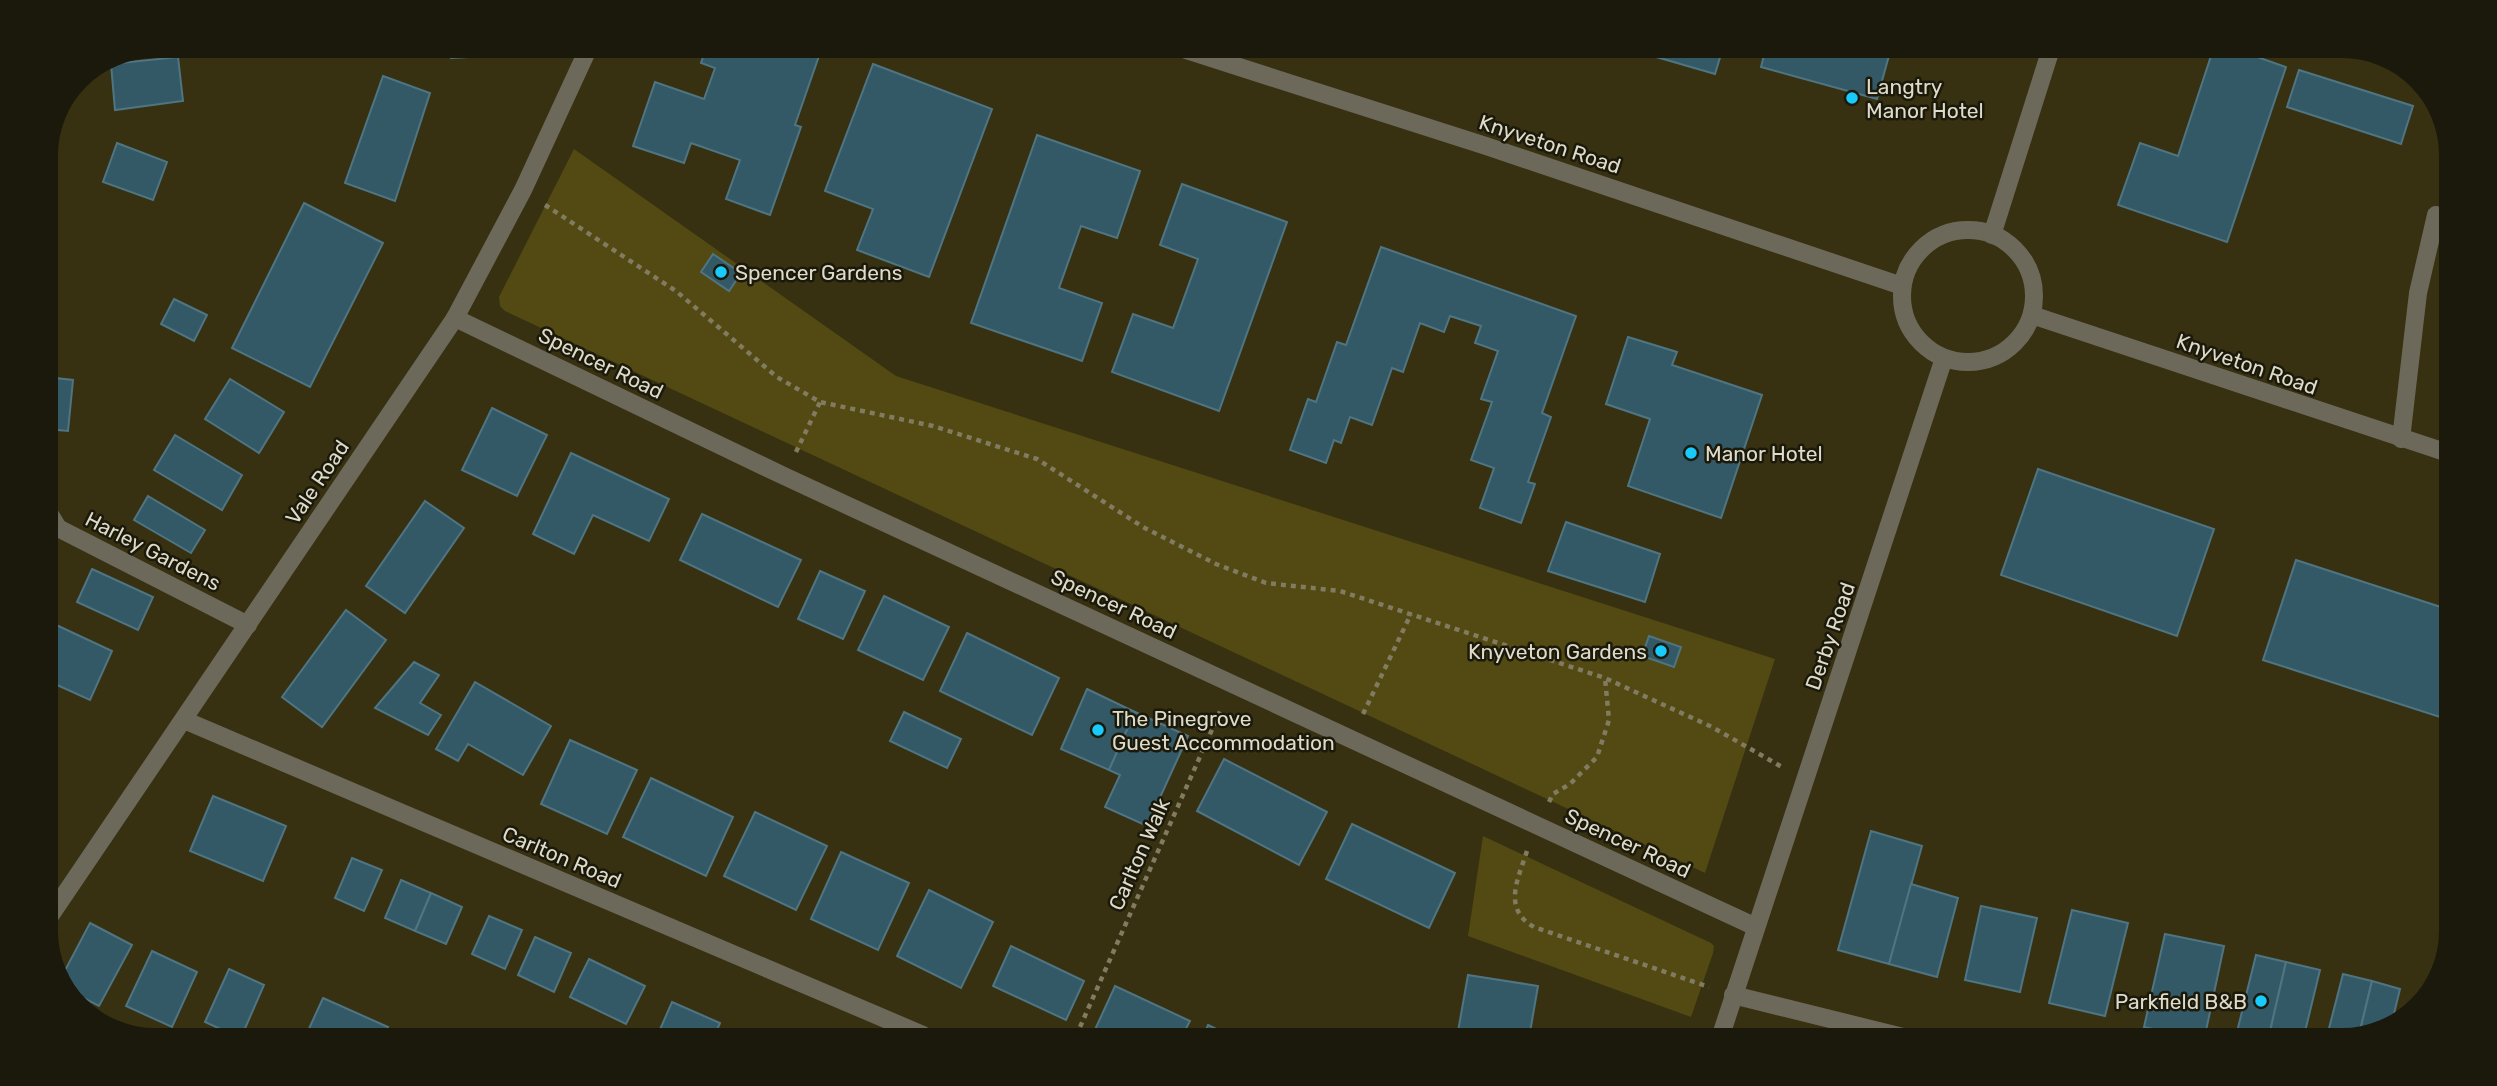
<svg xmlns="http://www.w3.org/2000/svg" width="2497" height="1086" viewBox="0 0 2497 1086" font-family="Rubik,sans-serif">
<style>
.green{fill:#534912}
.building{fill:#335967;stroke:#4f7583;stroke-width:2}
.lines{fill:none;stroke-linecap:round;stroke-linejoin:round}
.path{stroke:#807b61;stroke-width:4.5;stroke-dasharray:5 5;stroke-linecap:butt}
.minor{stroke:#6c695b;stroke-width:18}
.poi-dot{fill:#19cafc;stroke:#1b190b;stroke-width:2.5}
.labels{text-anchor:middle;dominant-baseline:central;stroke-width:5;stroke-linejoin:round;paint-order:stroke}
.poi-label{font-size:21px;fill:#dedbc9;stroke:#1b190b;text-anchor:start}
.street-label{font-size:21px;fill:#dedbc9;stroke:#1b190b}
</style>
<rect width="100%" height="100%" fill="#373111"/>
<g class="green">
<path d="M574 149 896 376 1775 659 1705 873 505 311 500 306 499 297Z"/>
<path d="M1483 836 1711 943 1714 946 1713 953 1691 1017 1468 936Z"/>
</g>
<g class="building">
<path d="M450 47H506V55L451 58Z"/>
<path d="M706 48H807L820 53 795 125 801 127 770 215 726 199 740 160 691 143 684 163 633 146 655 82 704 99 715 68 701 63Z"/>
<path d="M1647 51H1722L1715 74 1646 54Z"/>
<path d="M1765 51 1890 52 1877 99 1761 67Z"/>
<path d="M2212 53H2246L2286 67 2227 242 2118 205 2140 143 2178 156Z"/>
<path d="M178 57 183 101 115 110 111 64Z"/>
<path d="M873 64 992 109 929 277 857 250 873 209 825 191Z"/>
<path d="M2299 70 2413 106 2401 144 2287 107Z"/>
<path d="M383 76 430 93 395 201 345 183Z"/>
<path d="M1037 135 1140 171 1117 238 1081 226 1059 288 1102 303 1082 361 971 323Z"/>
<path d="M117 143 167 162 153 200 103 182Z"/>
<path d="M1182 184 1287 222 1219 411 1112 372 1133 314 1173 328 1198 259 1160 245Z"/>
<path d="M304 203 383 243 310 387 232 348Z"/>
<path d="M46 209H52L51 260H46Z"/>
<path d="M1381 247 1576 316 1542 413 1551 417 1528 482 1535 484 1521 523 1480 508 1494 468 1471 460 1492 402 1481 399 1498 351 1475 343 1481 326 1450 316 1444 332 1420 323 1403 372 1392 368 1372 425 1350 417 1341 443 1334 440 1326 463 1290 450 1308 399 1316 402 1337 342 1346 345Z"/>
<path d="M713 254 741 273 729 291 701 272Z"/>
<path d="M174 299 207 315 194 341 161 324Z"/>
<path d="M1628 337 1677 352 1672 365 1762 395 1721 518 1628 486 1650 419 1606 404Z"/>
<path d="M46 377 73 380 68 431 46 429Z"/>
<path d="M230 379 284 412 259 453 205 419Z"/>
<path d="M492 408 547 435 517 496 462 470Z"/>
<path d="M175 435 242 475 222 510 154 470Z"/>
<path d="M571 453 669 499 649 541 593 515 574 554 533 534Z"/>
<path d="M2038 469 2214 529 2177 636 2001 575Z"/>
<path d="M148 496 205 530 191 553 134 520Z"/>
<path d="M425 501 464 528 405 613 366 586Z"/>
<path d="M702 514 801 560 778 607 680 560Z"/>
<path d="M1566 522 1660 554 1645 602 1548 571Z"/>
<path d="M2296 560 2447 609 2446 719 2263 660Z"/>
<path d="M92 569 153 597 138 630 77 602Z"/>
<path d="M820 571 865 591 843 639 798 619Z"/>
<path d="M884 596 949 627 923 680 858 650Z"/>
<path d="M346 610 386 640 322 727 282 697Z"/>
<path d="M52 623 112 651 90 700 46 680V637Z"/>
<path d="M967 633 1059 678 1032 735 940 691Z"/>
<path d="M1649 636 1681 647 1674 667 1642 656Z"/>
<path d="M414 662 439 675 420 703 441 715 428 735 375 708Z"/>
<path d="M475 682 551 726 523 775 468 744 458 761 436 749Z"/>
<path d="M1087 689 1135 712 1109 770 1061 749Z"/>
<path d="M904 712 961 739 947 768 890 741Z"/>
<path d="M1135 712 1188 736 1147 826 1105 807 1120 775 1109 770Z"/>
<path d="M570 740 637 770 607 834 541 804Z"/>
<path d="M1224 759 1327 812 1299 865 1197 811Z"/>
<path d="M651 778 733 817 706 876 623 837Z"/>
<path d="M213 796 286 826 263 881 190 851Z"/>
<path d="M755 812 827 846 796 910 724 876Z"/>
<path d="M1352 824 1455 873 1429 928 1326 879Z"/>
<path d="M1871 831 1922 846 1889 964 1838 950Z"/>
<path d="M841 852 909 883 878 950 811 919Z"/>
<path d="M352 858 382 870 364 911 335 898Z"/>
<path d="M401 880 431 893 415 931 385 918Z"/>
<path d="M1911 884 1958 898 1937 977 1889 964Z"/>
<path d="M929 890 993 922 961 988 897 956Z"/>
<path d="M431 893 462 907 446 944 415 931Z"/>
<path d="M1981 906 2037 918 2020 992 1965 980Z"/>
<path d="M2072 910 2128 923 2105 1016 2049 1003Z"/>
<path d="M489 916 522 930 505 969 472 954Z"/>
<path d="M90 923 132 945 99 1006 64 988 61 978Z"/>
<path d="M2165 934 2224 946 2204 1040 2144 1027Z"/>
<path d="M535 937 571 953 554 992 518 975Z"/>
<path d="M1011 946 1084 981 1066 1020 993 986Z"/>
<path d="M152 951 197 972 172 1027 126 1006Z"/>
<path d="M2256 955 2286 962 2268 1040H2235Z"/>
<path d="M589 959 645 986 626 1024 570 997Z"/>
<path d="M2286 962 2320 970 2303 1040H2268Z"/>
<path d="M229 969 264 985 243 1033H229L205 1022Z"/>
<path d="M2343 974 2372 981 2359 1035 2343 1040H2326Z"/>
<path d="M1468 975 1538 986 1529 1038 1457 1037Z"/>
<path d="M2372 981 2400 989 2391 1026 2359 1035Z"/>
<path d="M1115 986 1190 1021 1182 1036H1098L1093 1034Z"/>
<path d="M323 998 388 1027 385 1033H307Z"/>
<path d="M672 1002 720 1023 715 1035 658 1034Z"/>
<path d="M1208 1025 1231 1036H1203Z"/>
</g>
<g class="lines">
<g class="path">
<path d="M545 205 676 291 777 377 820 402 933 426 1037 459 1143 527 1216 564 1266 583 1340 591 1605 678 1712 727 1782 767"/>
<path d="M796 452 820 402"/>
<path d="M1363 714 1411 614"/>
<path d="M1549 802 1553 794 1570 784 1597 757 1609 720 1605 678"/>
<path d="M1527 851C1518 879 1502 909 1534 927L1709 987"/>
<path d="M1076 1036 1222 707"/>
</g>
<g class="minor">
<path d="M1183 49 1486 146 1902 286"/>
<circle cx="1968" cy="296" r="66"/>
<path d="M1992 235 2050 52"/>
<path d="M2032 315 2448 453"/>
<path d="M455 318 784 476 1756 927"/>
<path d="M2401 439 2418 293 2436 215"/>
<path d="M46 508 58 528 248 625"/>
<path d="M184 720 923 1035"/>
<path d="M46 922 455 318 523 190 589 47"/>
<path d="M1733 995 1911 1039"/>
<path d="M1720 1038 1944 358"/>
</g>
</g>
<g class="poi-dot">
<circle cx="1852" cy="98" r="7"/>
<circle cx="721" cy="272" r="7"/>
<circle cx="1691" cy="453" r="7"/>
<circle cx="1661" cy="651" r="7"/>
<circle cx="1098" cy="730" r="7"/>
<circle cx="2261" cy="1001" r="7"/>
</g>
<g class="labels">
<g class="poi-label">
<text x="1866" y="86">Langtry<tspan x="1866" dy="24">Manor Hotel</tspan></text>
<text x="735" y="272">Spencer Gardens</text>
<text x="1705" y="453">Manor Hotel</text>
<text x="1647" y="651" text-anchor="end">Knyveton Gardens</text>
<text x="1112" y="718">The Pinegrove<tspan x="1112" dy="24">Guest Accommodation</tspan></text>
<text x="2247" y="1001" text-anchor="end">Parkfield B&amp;B</text>
</g>
<g class="street-label">
<text transform="translate(1550 144) rotate(18)">Knyveton Road</text>
<text transform="translate(601 363) rotate(26)">Spencer Road</text>
<text transform="translate(2247 364) rotate(19)">Knyveton Road</text>
<text transform="translate(317 482) rotate(-56)">Vale Road</text>
<text transform="translate(153 551) rotate(27)">Harley Gardens</text>
<text transform="translate(1114 604) rotate(25)">Spencer Road</text>
<text transform="translate(1830 636) rotate(-71)">Derby Road</text>
<text transform="translate(1628 843) rotate(25)">Spencer Road</text>
<text transform="translate(1139 854) rotate(-66)">Carlton Walk</text>
<text transform="translate(562 857) rotate(23)">Carlton Road</text>
</g>
</g>
<path d="M0 0H2497V1086H0ZM155 58H2342A97 97 0 0 1 2439 155V931A97 97 0 0 1 2342 1028H155A97 97 0 0 1 58 931V155A97 97 0 0 1 155 58Z" fill="#1b190b" fill-rule="evenodd"/>
</svg>
